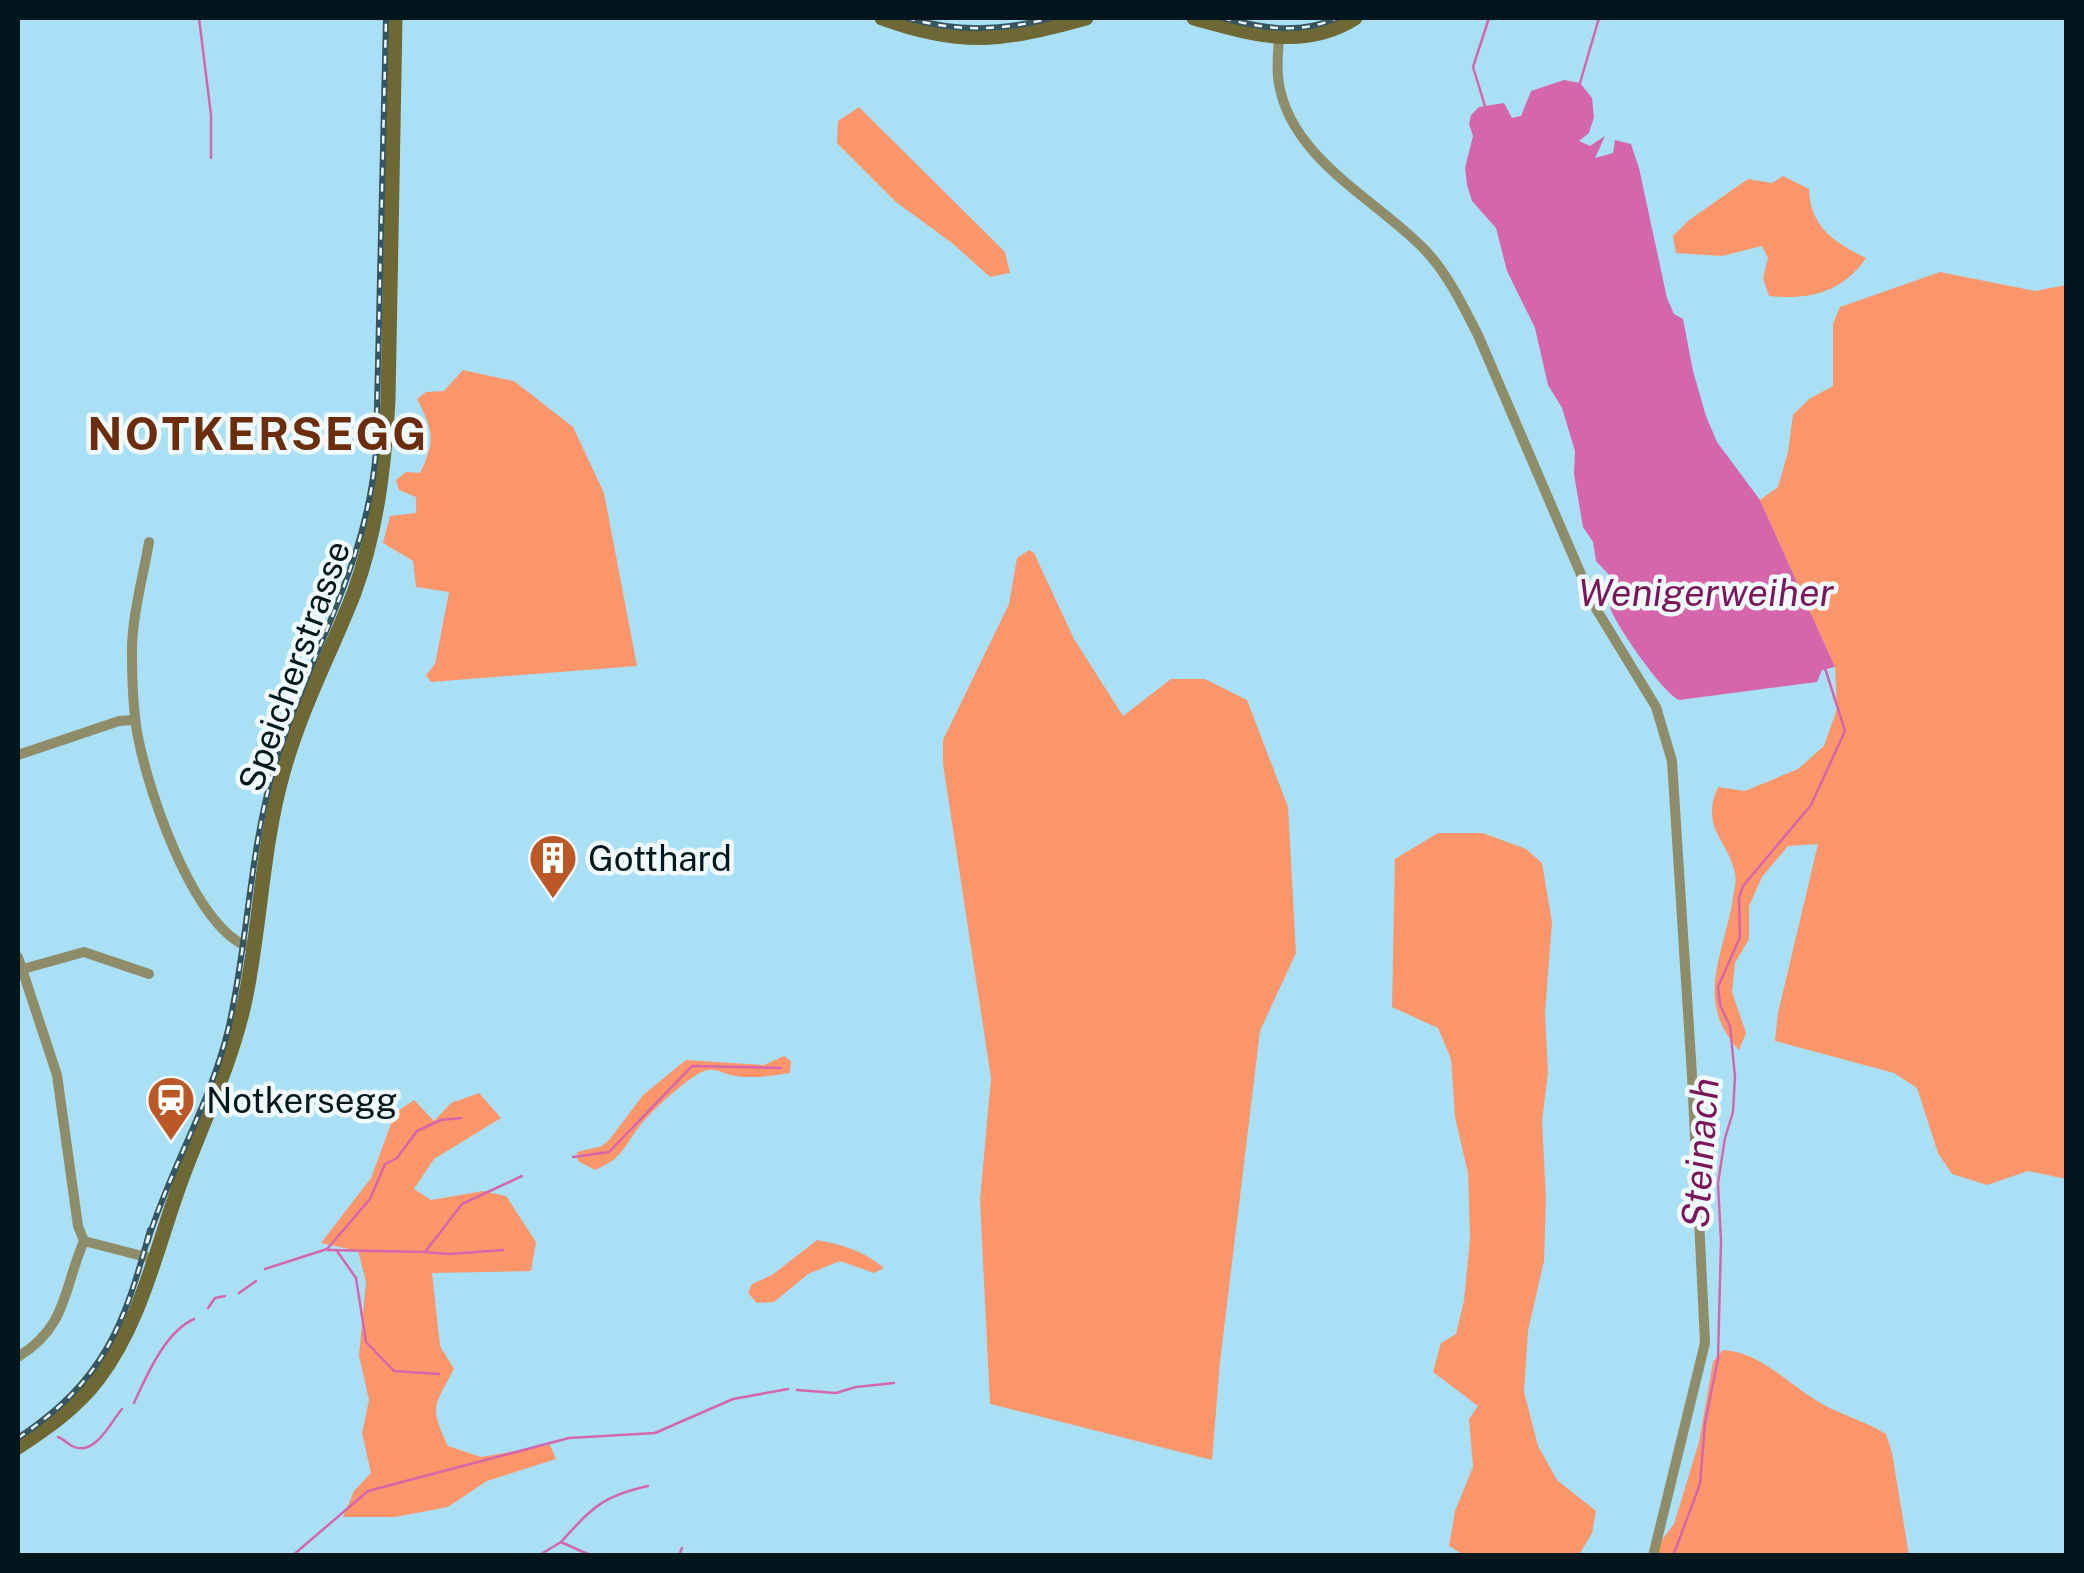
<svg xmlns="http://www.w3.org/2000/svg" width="2084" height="1573" viewBox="0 0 2084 1573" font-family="'Public Sans',sans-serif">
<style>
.green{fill:#fb966a}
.water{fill:#d666ab}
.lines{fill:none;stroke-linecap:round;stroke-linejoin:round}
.stream{stroke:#d666ab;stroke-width:2.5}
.street{stroke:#8f8c6a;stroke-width:10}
.secondary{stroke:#6d6834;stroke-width:15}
.rail-casing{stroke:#355560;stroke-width:6}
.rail{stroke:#f0f9fc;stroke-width:2.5;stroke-dasharray:8;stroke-linecap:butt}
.labels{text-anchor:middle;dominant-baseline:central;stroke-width:9;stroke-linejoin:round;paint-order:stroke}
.street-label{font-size:35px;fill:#01161d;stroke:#f0f9fc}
.poi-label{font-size:35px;fill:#01161d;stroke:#f0f9fc;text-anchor:start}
.water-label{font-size:38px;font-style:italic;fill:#7c165c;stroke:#f0f9fc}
.district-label{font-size:45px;font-weight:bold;letter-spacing:2.5px;fill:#6c2d0c;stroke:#f0f9fc}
</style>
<rect width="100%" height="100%" fill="#a9e0f6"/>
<g class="green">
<path d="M859 107 1005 252 1010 273 990 277 952 243 896 202 837 143 838 121Z"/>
<path d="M1783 176 1809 189C1810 227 1835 243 1866 258 1842 293 1809 300 1769 296L1763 278 1768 258 1762 246 1722 256 1676 253 1673 236 1689 220 1748 179 1772 183Z"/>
<path d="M1940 272 2035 291 2066 285V1179L2028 1171 1987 1185 1952 1174 1938 1153 1917 1088 1894 1073 1775 1041 1778 1013 1818 844 1788 846 1762 877 1749 906V939L1735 963 1732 992 1746 1033 1739 1050C1695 1002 1722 958 1732 904 1733 895 1737 882 1735 873 1727 838 1700 828 1718 787L1745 791 1798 769 1824 746 1837 709 1835 667 1760 500 1778 487 1788 452 1793 415 1809 399 1833 386V324L1840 307Z"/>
<path d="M463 370 514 381 573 427 604 493 637 666 431 682 426 675 435 664 449 592 416 587 413 561 383 543 390 516 416 513V497L399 490 396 480 406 472 420 473C436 441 433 430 417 399L426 392 444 391Z"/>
<path d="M1029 550 1034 553 1074 639 1123 716 1171 679H1205L1247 700 1288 807 1296 953 1260 1031 1220 1362 1212 1460 990 1404 980 1200 991 1078 943 764V740L1009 604 1017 558Z"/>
<path d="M1438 833H1483L1526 849 1542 863 1552 922 1545 1013 1548 1073 1542 1121 1546 1198 1544 1261 1528 1331 1524 1392 1538 1446 1557 1480 1596 1511 1592 1533 1579 1555H1464L1449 1546 1455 1511 1473 1467 1469 1419 1478 1406 1433 1372 1441 1343 1456 1334 1464 1301 1470 1238 1468 1173 1455 1117 1451 1059 1438 1028 1392 1007 1395 859Z"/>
<path d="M784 1056 791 1061 790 1073C771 1076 745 1080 727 1074 719 1071 712 1068 704 1071 688 1077 649 1113 639 1127 623 1148 622 1159 595 1170L578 1161 577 1152 602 1146 610 1139 643 1095 686 1060 764 1065Z"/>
<path d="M479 1093 501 1118 434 1159 414 1189 431 1200 483 1191 506 1196 536 1242 531 1271 432 1273 440 1346 454 1369C434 1407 429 1406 448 1446L481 1457 550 1445 556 1459 487 1481 448 1507 395 1517H343L354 1491 371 1473 362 1433 369 1400 359 1356 366 1282 358 1251 321 1243 371 1178 395 1113 414 1100 434 1121 451 1103Z"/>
<path d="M817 1240C843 1245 864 1251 884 1268L874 1273 840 1261 808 1274 774 1302 757 1303 748 1293 752 1284 772 1275Z"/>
<path d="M1723 1350C1759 1352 1785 1381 1814 1399 1835 1413 1863 1420 1886 1434L1892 1453 1909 1555H1658L1662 1540 1674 1524 1699 1442 1713 1362Z"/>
</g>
<path class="water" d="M1564 80 1580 83 1592 98 1594 117 1589 133 1579 141 1590 146 1605 136 1595 158 1613 153 1615 140 1631 144 1639 168 1667 298 1674 314 1683 319 1693 371 1706 416 1717 442 1760 500 1835 667 1822 670 1817 682 1679 700C1663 693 1618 628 1611 610 1608 598 1611 589 1612 578L1596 561 1593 542 1583 527 1574 474 1575 451 1562 408 1548 385 1535 328 1507 271 1496 228 1472 201 1467 185 1465 168 1473 136 1469 124 1471 115 1479 107 1504 103 1512 118 1521 116 1531 91Z"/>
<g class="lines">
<g class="stream">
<path d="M199 18 211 115V158"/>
<path d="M1580 83 1599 18"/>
<path d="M1485 106 1473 67 1489 18"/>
<path d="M573 1157 609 1152 692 1066 781 1068"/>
<path d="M328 1250 425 1252 462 1204 522 1176"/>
<path d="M337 1251 356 1278 366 1342 394 1371 439 1374"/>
<path d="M425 1252 450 1254 503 1250"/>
<path d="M265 1269 327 1249 370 1199 385 1164 397 1158 417 1131 441 1120 461 1118"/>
<path d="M239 1293 256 1281"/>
<path d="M208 1308 215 1298 225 1296"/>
<path d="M797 1390 836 1393 856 1387 894 1383"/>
<path d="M134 1403C147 1375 165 1332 194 1319"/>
<path d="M58 1437C63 1439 67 1443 72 1446 95 1458 111 1421 122 1409"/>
<path d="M561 1542C592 1508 602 1496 648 1486"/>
<path d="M292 1556 368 1491 569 1438 655 1433 733 1399 788 1389"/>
<path d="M538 1556 561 1542 592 1556"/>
<path d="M679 1556 682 1548"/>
<path d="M1673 1556 1700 1484 1705 1423 1718 1359 1721 1241 1718 1183 1725 1138 1733 1112 1735 1077 1730 1026 1720 1005 1718 987 1740 937 1739 898 1743 886 1811 805 1845 731 1825 668"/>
</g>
<g class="street">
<path d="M1279 38C1278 53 1276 69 1279 84 1292 160 1376 199 1425 250 1448 274 1463 306 1478 335L1595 607 1656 707 1672 761 1692 1075 1705 1343 1653 1556"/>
<path d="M149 542C143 578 131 619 132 656 132 676 133 698 135 717 140 772 194 936 253 948"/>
<path d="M18 755 119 721 135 720"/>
<path d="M18 957 57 1075 78 1226 84 1241 154 1259"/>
<path d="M23 969 84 952 149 974"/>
<path d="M18 1357C68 1326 63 1289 84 1241"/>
</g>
<g class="secondary">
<path d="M882 18C964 48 1005 40 1086 18"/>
<path d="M1194 18C1249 33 1303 51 1355 18"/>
<path d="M18 1447C47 1428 76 1408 98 1379 142 1321 157 1245 182 1178 204 1119 232 1061 245 1000 261 923 262 844 284 769 301 708 331 652 354 593 377 530 384 467 388 400L395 18"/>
</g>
<g class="rail-casing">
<g id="rail">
<path d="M907 18C957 32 1001 31 1051 18"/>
<path d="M1223 18C1262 28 1298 35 1337 18"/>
<path d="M147 1243C169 1171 210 1104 228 1030 248 944 249 853 274 768 307 658 367 568 376 451L386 18"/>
<path d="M18 1438C104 1381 124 1326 150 1230"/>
</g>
</g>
<use href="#rail" class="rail"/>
</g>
<defs>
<g id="building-pin" transform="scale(2.5)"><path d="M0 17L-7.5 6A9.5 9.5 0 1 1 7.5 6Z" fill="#bc5826" stroke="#f0f9fc"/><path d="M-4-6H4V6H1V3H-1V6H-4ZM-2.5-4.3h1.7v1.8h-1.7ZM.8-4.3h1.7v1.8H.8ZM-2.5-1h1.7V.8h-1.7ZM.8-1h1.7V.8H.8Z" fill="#fff"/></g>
<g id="station-pin" transform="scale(2.5)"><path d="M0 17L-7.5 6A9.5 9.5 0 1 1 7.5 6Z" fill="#bc5826" stroke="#f0f9fc"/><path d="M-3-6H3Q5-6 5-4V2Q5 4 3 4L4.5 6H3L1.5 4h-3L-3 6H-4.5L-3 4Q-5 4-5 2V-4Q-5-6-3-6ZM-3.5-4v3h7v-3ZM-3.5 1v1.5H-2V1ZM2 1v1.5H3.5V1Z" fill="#fff"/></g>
</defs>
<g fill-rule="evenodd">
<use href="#building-pin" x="553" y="858"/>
<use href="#station-pin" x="171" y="1100"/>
</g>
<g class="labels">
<g class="street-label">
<text transform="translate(294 666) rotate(-70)">Speicherstrasse</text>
</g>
<g class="poi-label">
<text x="588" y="858">Gotthard</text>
<text x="206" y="1100">Notkersegg</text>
</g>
<g class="water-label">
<text x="1706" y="592">Wenigerweiher</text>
<text transform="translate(1700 1153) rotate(-86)">Steinach</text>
</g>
<g class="district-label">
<text x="258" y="433">NOTKERSEGG</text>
</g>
</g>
<rect width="2084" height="1573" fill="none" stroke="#01161d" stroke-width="40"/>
</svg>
